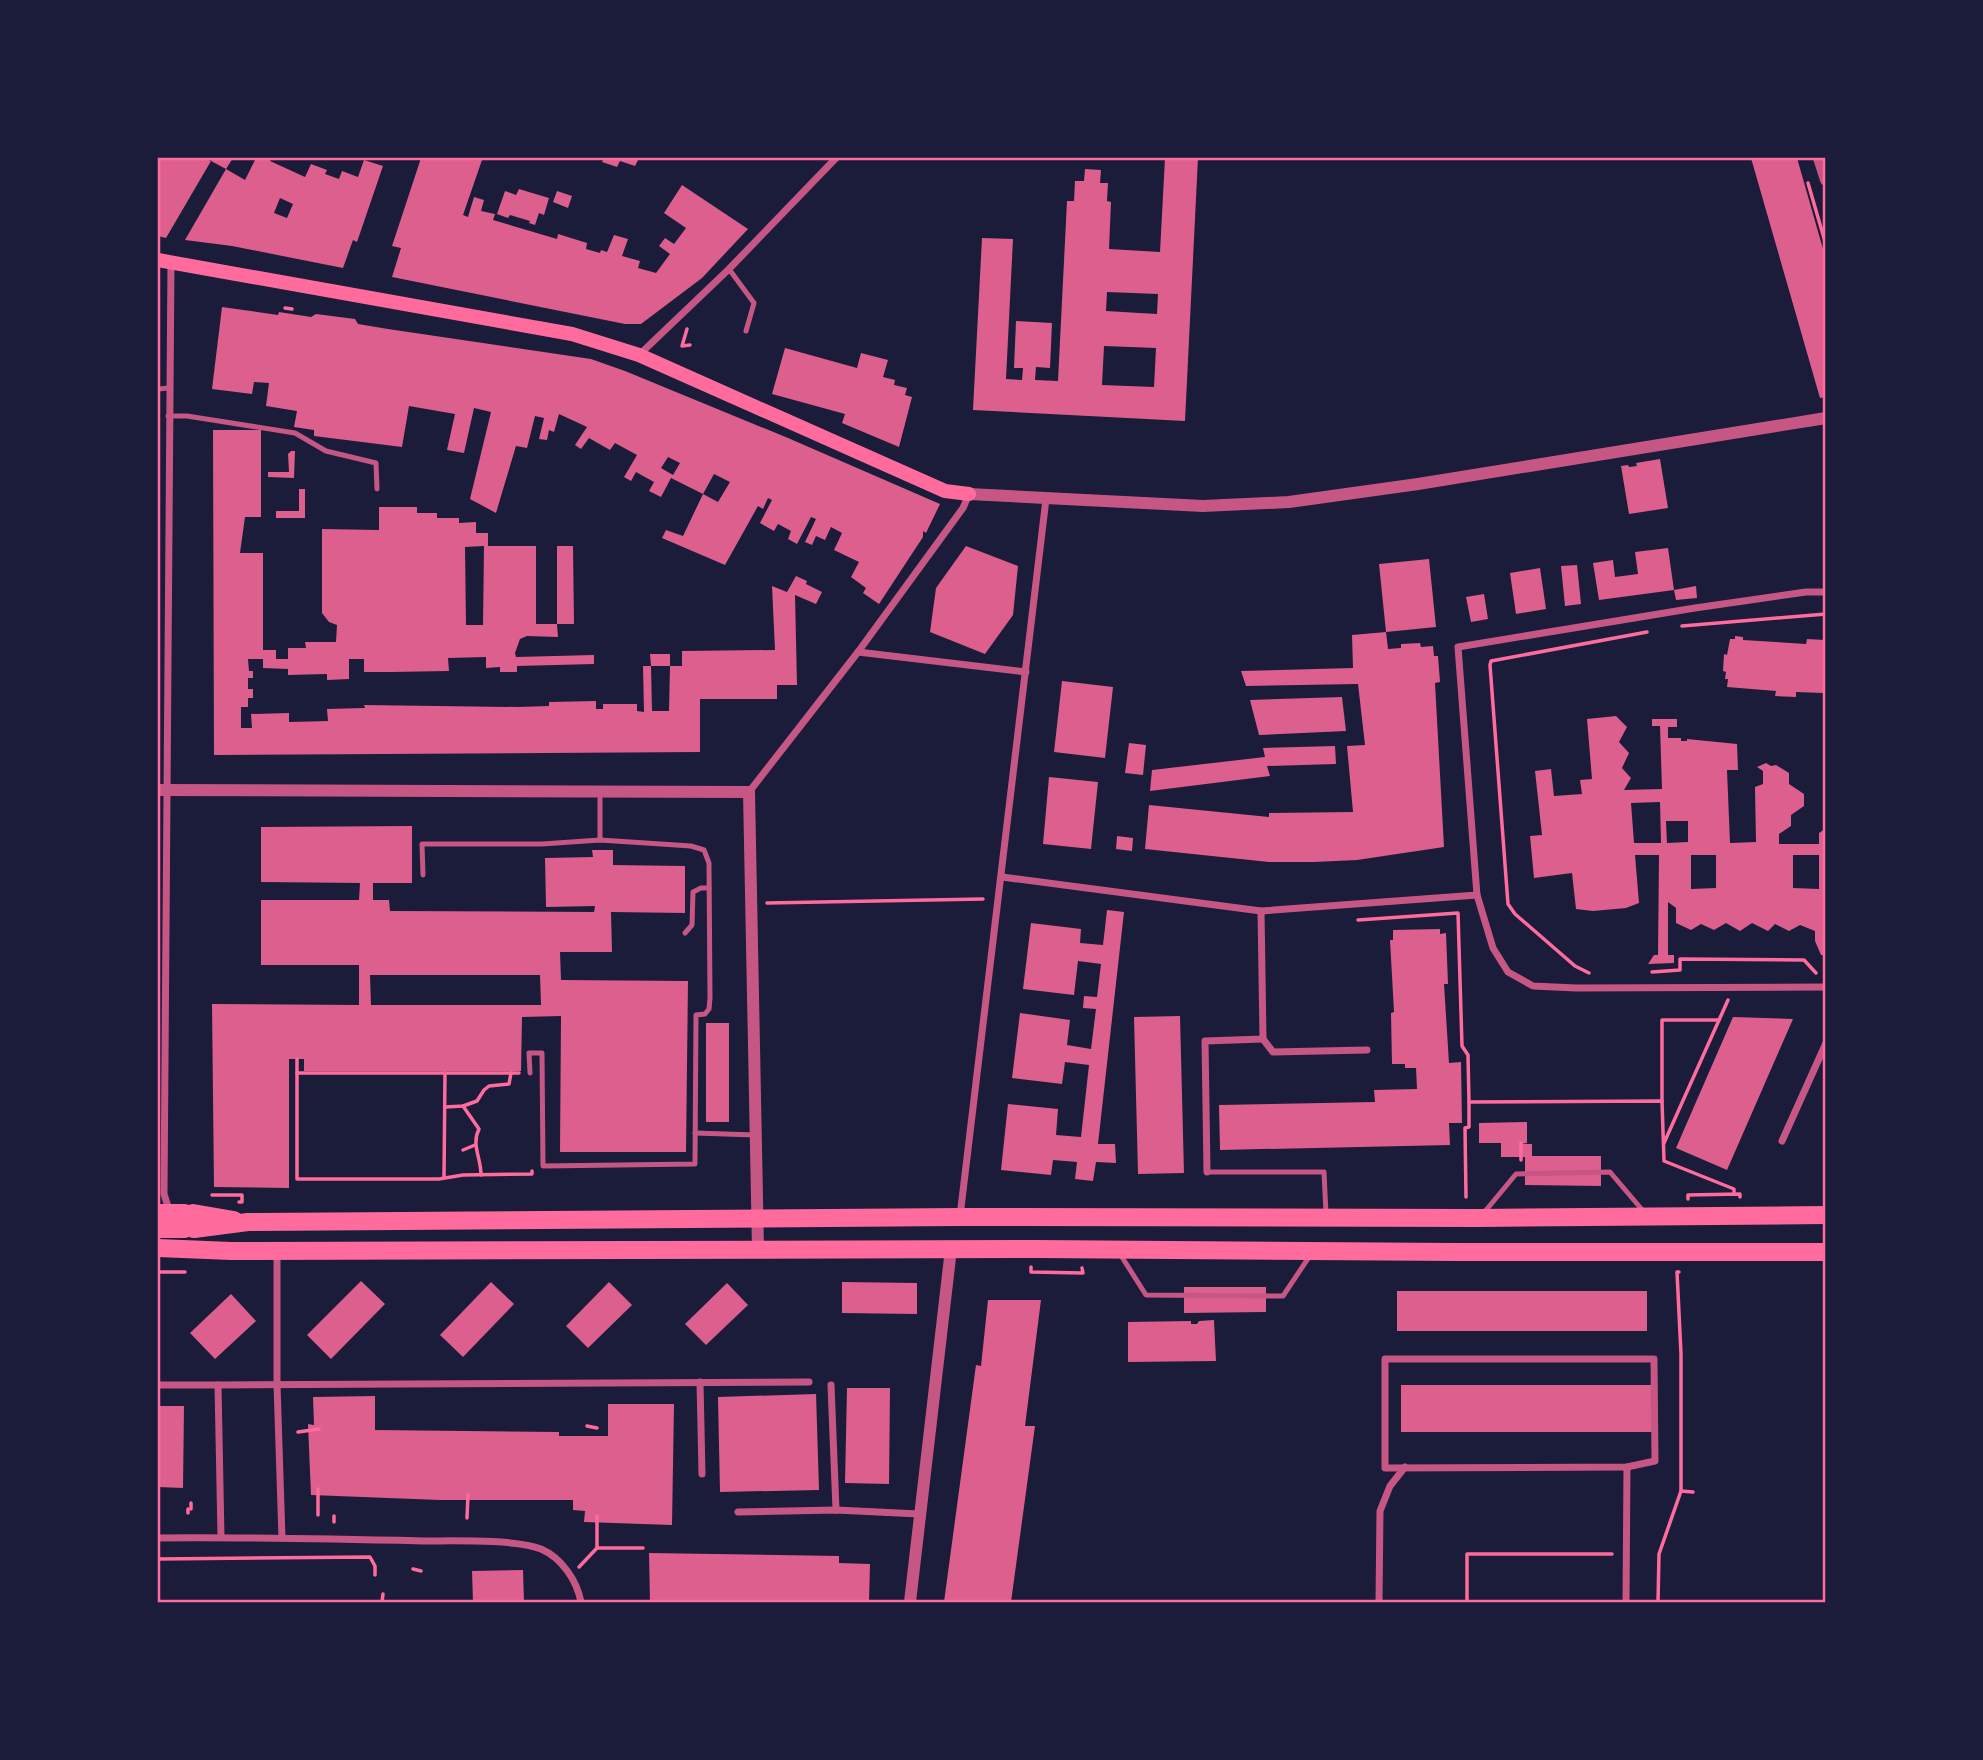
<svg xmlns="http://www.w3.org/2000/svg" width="1983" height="1760" viewBox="0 0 1983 1760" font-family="'Open Sans',sans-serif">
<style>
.building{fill:#dd5f8e;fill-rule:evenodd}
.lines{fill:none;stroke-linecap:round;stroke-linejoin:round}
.path{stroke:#ff6b9d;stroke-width:3.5}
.service{stroke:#c65784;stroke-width:5}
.minor{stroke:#c65784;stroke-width:7}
.tertiary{stroke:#c65784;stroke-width:12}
.secondary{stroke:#ff6b9d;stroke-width:14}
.primary{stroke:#ff6b9d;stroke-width:18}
.neatline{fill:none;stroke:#ff6b9d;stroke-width:2.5}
</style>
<rect width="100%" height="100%" fill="#1b1b3a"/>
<g class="building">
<path d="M158 158H205L211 161 166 238 158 236Z"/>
<path d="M213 158H233L226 169 245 180 256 158H272L270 161 305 177 311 164 327 170 325 174 339 179 342 171 358 177 364 160 383 166 357 242 353 240 343 268 232 246 185 240 226 169 211 161ZM280 198 293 204 287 218 274 213Z"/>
<path d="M421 158 482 160 463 215 468 217 474 197 484 200 481 211 495 214 493 220 557 239 558 234 587 243 586 249 600 253 601 250 607 252 614 235 628 239 622 256 640 261 638 268 656 273 670 254 659 246 665 238 674 244 686 228 664 213 682 185 748 229 702 278 641 324H625L392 277 401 248 392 246Z"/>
<path d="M604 158H639L635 166 620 161 617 167 602 162Z"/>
<path d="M1165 158H1198L1185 421 973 410 982 238 1013 239 1006 379 1022 380 1023 368H1014L1016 321 1052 323 1050 368 1036 367 1035 380 1058 381 1067 201H1074L1075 181H1084L1085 169 1101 170 1100 183H1108L1107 201 1111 202 1109 249 1160 252ZM1107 292 1158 294 1157 314 1106 311ZM1104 346 1156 348 1154 387 1102 385Z"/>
<path d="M1751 158H1797L1825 256V397L1820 398Z"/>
<path d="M519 189 549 198 544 215 539 213 535 225 529 223 530 221 510 215 508 218 497 214 505 191 516 195Z"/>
<path d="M557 191 572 196 568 208 553 202Z"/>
<path d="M222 307 278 315 279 312 311 317 316 314 355 319 358 324 388 329 591 359 625 371 788 438 940 504 926 533 923 531V537L879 604 863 593 866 588 851 577 859 562 834 550 842 533 831 527 825 540 816 536 812 545 805 542 816 519 811 517 797 544 788 539 791 531 778 524 774 531 760 523 772 500 768 498 763 509 758 506 725 565 662 538 666 530 683 536 703 494 671 478 661 497 649 491 654 482 636 472 631 481 624 477 637 455 615 443 610 450 589 438 581 449 575 445 587 427 559 414 554 432 549 430 547 440 539 439 544 418 535 416 527 448 516 446 496 513 470 499 491 412 474 408 464 453 447 450 455 414 409 406 402 447 314 436V430L294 427 297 411 266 406 269 383 254 382 252 394 212 389ZM668 457 680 463 673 475 661 468ZM714 474 730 482 718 502 703 494Z"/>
<path d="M785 348 857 368 861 353 888 360 883 377 895 380 894 385 907 388 905 395 912 397 899 447 842 423 845 414 772 394Z"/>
<path d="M213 430H261V517H245L240 553H263V650H276V659H288V648H306L305 642H336L337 625 329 622 322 613V529L379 530V507H417V513H437V518H459V523L476 522V533H488V546H536V624H557V546H573L574 624H557L558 637 527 636 520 639 515 653 516 657 594 655V664L517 666V672H500V667L486 668V657L448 658 449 671 391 672H364V659H349V679L327 680V674L288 675V669L263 668V659H248L249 671H253V678H248V689H253V698H248V707H241V728H252L251 714 289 713V722L328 721 327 709 365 708 364 705 518 707 549 706V702L596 701V709H603V704H637V711L644 712 643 666H651L652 711H669L670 666H682V651L775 650 772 586 787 592 796 576 807 581 806 584 822 592 816 604 795 595 797 685H777V699H700V752L214 755ZM484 546 483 625H466L465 547Z"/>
<path d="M291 451H295L294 478 268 477V472H289L288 454Z"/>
<path d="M1660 459 1668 508 1629 514 1621 466 1628 465 1629 467 1637 466 1636 463Z"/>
<path d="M299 489H305V518H276V511H299Z"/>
<path d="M966 546 1018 566 1013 615 985 654 930 632 936 588Z"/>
<path d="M1668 548 1674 590 1599 600 1593 563 1613 560 1615 577 1638 574 1635 552Z"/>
<path d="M1429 559 1436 627 1386 632 1388 649 1401 648V644L1420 643 1421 647 1433 646 1434 656H1438L1440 682 1435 683 1444 847 1357 860 1314 862H1269L1145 849 1149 805 1269 817V813L1353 812 1347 746 1365 745 1358 684 1246 686 1241 671 1353 668 1352 635 1386 632 1379 564Z"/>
<path d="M1577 565 1581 604 1565 606 1561 566Z"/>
<path d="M1540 568 1546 609 1516 614 1510 573Z"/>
<path d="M1696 586 1697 598 1676 600 1674 590Z"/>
<path d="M1484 594 1488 619 1471 622 1466 597Z"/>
<path d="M1735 636 1743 637V640L1806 644 1807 639 1825 640V699H1823V693L1796 692V697L1775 696 1776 691 1727 687 1728 679H1725L1726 672 1723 671 1724 654 1727 655 1730 639H1735Z"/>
<path d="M650 654H670V666H651Z"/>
<path d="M1062 681 1113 687 1105 758 1054 752Z"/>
<path d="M1342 697 1346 731 1259 735 1250 700Z"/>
<path d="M1616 716 1627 727 1619 742 1629 753 1622 768 1631 778 1624 790 1662 789 1660 726H1652V719H1677V727H1668V738H1681V741H1687V739L1737 744 1738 770H1727L1730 843 1756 842 1755 787 1763 784V771L1757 767 1766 763 1771 766 1776 765 1789 773V784L1804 794V806L1791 815V826L1779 834V844H1819V833L1825 829V955H1821L1815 941V931L1800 925 1789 931 1775 924 1768 931 1752 923 1740 931 1726 923 1714 930 1701 924 1691 930 1676 923V908L1668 902V955H1674V963L1648 964 1654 955H1658L1659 855H1635L1639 903 1626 908 1593 911 1576 909 1572 873 1534 878 1530 836 1542 835 1535 771 1551 769 1554 796 1582 794 1580 780 1592 779 1587 719ZM1660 802 1661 843H1634L1631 803ZM1666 821H1688V842L1667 843ZM1691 855H1716V888L1691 889ZM1793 855H1819V889L1793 888Z"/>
<path d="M1129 743 1146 745 1143 775 1125 773Z"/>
<path d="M1335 746 1336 764 1267 766 1270 776 1150 791 1152 770 1265 757 1263 748Z"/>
<path d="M1049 777 1098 782 1091 849 1043 844Z"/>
<path d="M412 826V883H373V900H389L390 911 594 912 595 906 546 907 545 858 593 857 592 850H613V865L685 866V913L611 912 612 952H560L561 980 688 981 686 1152H560L561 1016 522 1017 521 1071H304V1059H289V1188L214 1187 212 1004 359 1005V965H261V900H359L360 883 261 882V827ZM370 975H540L541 1005H371Z"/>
<path d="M1117 836 1133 838 1132 851 1116 849Z"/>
<path d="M1107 910 1124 912 1098 1144H1115L1116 1163 1096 1162 1093 1181 1075 1179 1077 1162 1053 1160 1051 1175 1001 1170 1008 1104 1058 1109 1056 1135 1081 1137 1089 1065 1065 1062 1062 1084 1012 1078 1020 1013 1070 1020 1067 1045 1091 1049 1096 1009 1083 1008 1084 996 1097 997 1101 964 1078 961 1074 995 1023 989 1031 923 1081 929 1080 943 1103 945Z"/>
<path d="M1440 929V934L1446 933 1448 984H1444L1449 1063 1461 1062 1462 1123H1449L1450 1145 1220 1150 1219 1105 1375 1102 1374 1090 1417 1089 1416 1068H1405V1064H1392L1391 1013 1394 1012 1390 940H1393V930Z"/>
<path d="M1180 1016 1184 1173 1138 1174 1134 1017Z"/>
<path d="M1733 1017 1793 1019 1727 1170 1676 1148Z"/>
<rect x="706" y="1023" width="23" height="99"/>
<path d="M1527 1122V1143L1520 1144H1532V1156H1601V1186L1525 1185V1157H1501V1143H1479V1123Z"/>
<path d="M361 1281 385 1304 331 1359 307 1335Z"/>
<path d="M491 1282 514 1304 463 1357 440 1335Z"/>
<path d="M609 1282 632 1305 588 1348 566 1326Z"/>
<path d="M842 1282 917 1283V1314L842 1313Z"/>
<path d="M727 1283 748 1305 706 1345 685 1324Z"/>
<path d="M1184 1287H1266V1312L1184 1313Z"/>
<rect x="1397" y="1291" width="250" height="40"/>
<path d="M231 1294 256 1321 215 1359 190 1333Z"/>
<path d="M988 1300H1041L1025 1426H1035L1011 1602H944L976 1365 981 1366Z"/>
<path d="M1214 1320 1216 1361 1128 1362V1322L1191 1321V1324H1197L1199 1321Z"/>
<path d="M1401 1385H1652L1653 1432H1401Z"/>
<path d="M847 1388H890L889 1484 845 1483Z"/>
<path d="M816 1394 819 1490 720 1492 718 1397Z"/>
<path d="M375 1396V1430L559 1432V1436H608V1404H674L672 1525 584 1522 585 1511 573 1510V1500H440L311 1495 308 1424 314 1425 313 1397Z"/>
<path d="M158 1406H184L183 1488 158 1487Z"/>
<path d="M649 1553 839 1556V1563L870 1564 869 1602H650Z"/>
<path d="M523 1570 524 1602H473L472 1571Z"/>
</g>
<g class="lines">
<g class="path">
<path d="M1808 183 1826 245"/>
<path d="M285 308 292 309"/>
<path d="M687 329 682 346 690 345"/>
<path d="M1682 626 1826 614"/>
<path d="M767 903 983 899"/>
<path d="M1358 920 1458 913 1462 1046 1468 1055 1469 1102"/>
<path d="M1652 972 1680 970V959L1804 960 1816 973"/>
<path d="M1589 973 1575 966 1515 914 1508 904 1490 665 1491 661 1647 632"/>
<path d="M297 1059V1179H439L463 1175 532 1174V1171"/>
<path d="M297 1073H519"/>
<path d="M1662 1101V1020H1719"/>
<path d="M463 1106 479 1129C471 1145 481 1157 481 1175"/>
<path d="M445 1107 463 1106 477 1101 484 1090 489 1086 509 1084 511 1073"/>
<path d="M1664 1143 1728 1000"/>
<path d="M463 1150 475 1145"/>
<path d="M1521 1160V1143"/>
<path d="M444 1178 445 1073"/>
<path d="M212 1195H242V1202H239"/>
<path d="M1466 1197 1465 1128 1469 1127V1102L1662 1101 1664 1161 1734 1189V1194"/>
<path d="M1688 1199V1195L1740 1194V1197"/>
<path d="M1031 1267V1272L1083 1273 1082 1268"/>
<path d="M158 1272H185"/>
<path d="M587 1426 597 1428"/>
<path d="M298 1432 319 1429"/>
<path d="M1681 1491 1693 1492"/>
<path d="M188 1509V1513"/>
<path d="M191 1509V1503"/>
<path d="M318 1515V1489"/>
<path d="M597 1516V1548H643"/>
<path d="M467 1518 468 1495"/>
<path d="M334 1522V1516"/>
<path d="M158 1559 370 1557 375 1566V1575"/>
<path d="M579 1567 597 1548"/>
<path d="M413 1569 421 1571"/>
<path d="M382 1602 383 1594"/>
<path d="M1467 1602V1554H1612"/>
<path d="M1658 1602 1659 1554 1681 1491V1354L1677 1272H1679"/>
</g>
<g class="service">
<path d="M729 269 754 303 746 331"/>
<path d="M158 389 169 388"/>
<path d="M168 416H187L295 433 326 451 376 463 377 489"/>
<path d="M600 791V840"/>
<path d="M423 875 422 844H542L600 840 691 846 704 850 709 863 710 998 709 1009 705 1014 696 1015 695 1164 543 1166 542 1053H529L530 1073"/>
<path d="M685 933 692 925 693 892 701 888H709"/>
<path d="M695 1133 756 1135"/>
<path d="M1207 1172H1324L1326 1214"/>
<path d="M1482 1215 1516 1174 1610 1172 1644 1212"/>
<path d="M1120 1254 1146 1295 1283 1296 1311 1254"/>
</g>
<g class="minor">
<path d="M639 355 729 269 836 158"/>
<path d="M1826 592H1806L1695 608 1458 647 1477 895 1493 948 1508 972 1533 986 1576 988 1826 987"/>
<path d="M858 652 1026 672"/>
<path d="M749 792 858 652 963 508 969 494"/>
<path d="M1002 877 1261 911 1477 895"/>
<path d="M1263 1039 1273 1052 1367 1050"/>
<path d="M1782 1141 1826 1043"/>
<path d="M1207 1172 1205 1041 1263 1039 1261 911"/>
<path d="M170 1213 164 1194 171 262"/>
<path d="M960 1216 1046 499"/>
<path d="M277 1252V1384L282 1538"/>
<path d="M1385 1359H1654L1655 1461 1627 1467 1385 1468Z"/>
<path d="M700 1382 702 1474"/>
<path d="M158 1385H218"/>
<path d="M831 1385 836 1510"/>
<path d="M738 1512 836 1510 919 1514"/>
<path d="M221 1537 218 1385 809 1382"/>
<path d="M158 1538C246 1537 335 1539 424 1541 452 1541 517 1539 541 1549 562 1558 577 1581 581 1602"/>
<path d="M1379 1602 1380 1511 1390 1486 1405 1467"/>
<path d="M1626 1602 1627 1467"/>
</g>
<g class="tertiary">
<path d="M1819 158 1826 180"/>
<path d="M969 494 1203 506 1289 502 1418 484 1826 418"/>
<path d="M158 790 749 792 758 1249"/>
<path d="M910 1602 951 1249"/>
</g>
<path class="secondary" d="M158 260 572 334 639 355 945 491 969 494"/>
<g class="primary">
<path d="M158 1213H185"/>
<path d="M193 1213 234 1220"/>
<path d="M158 1229H185"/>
<path d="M194 1229 248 1222 960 1217 1479 1218 1826 1215"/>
<path d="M158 1248 231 1251 1037 1249 1457 1252H1826"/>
</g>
</g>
<rect width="1983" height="1760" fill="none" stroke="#1b1b3a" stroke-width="318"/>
<rect x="159" y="159" width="1665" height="1442" class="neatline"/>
</svg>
